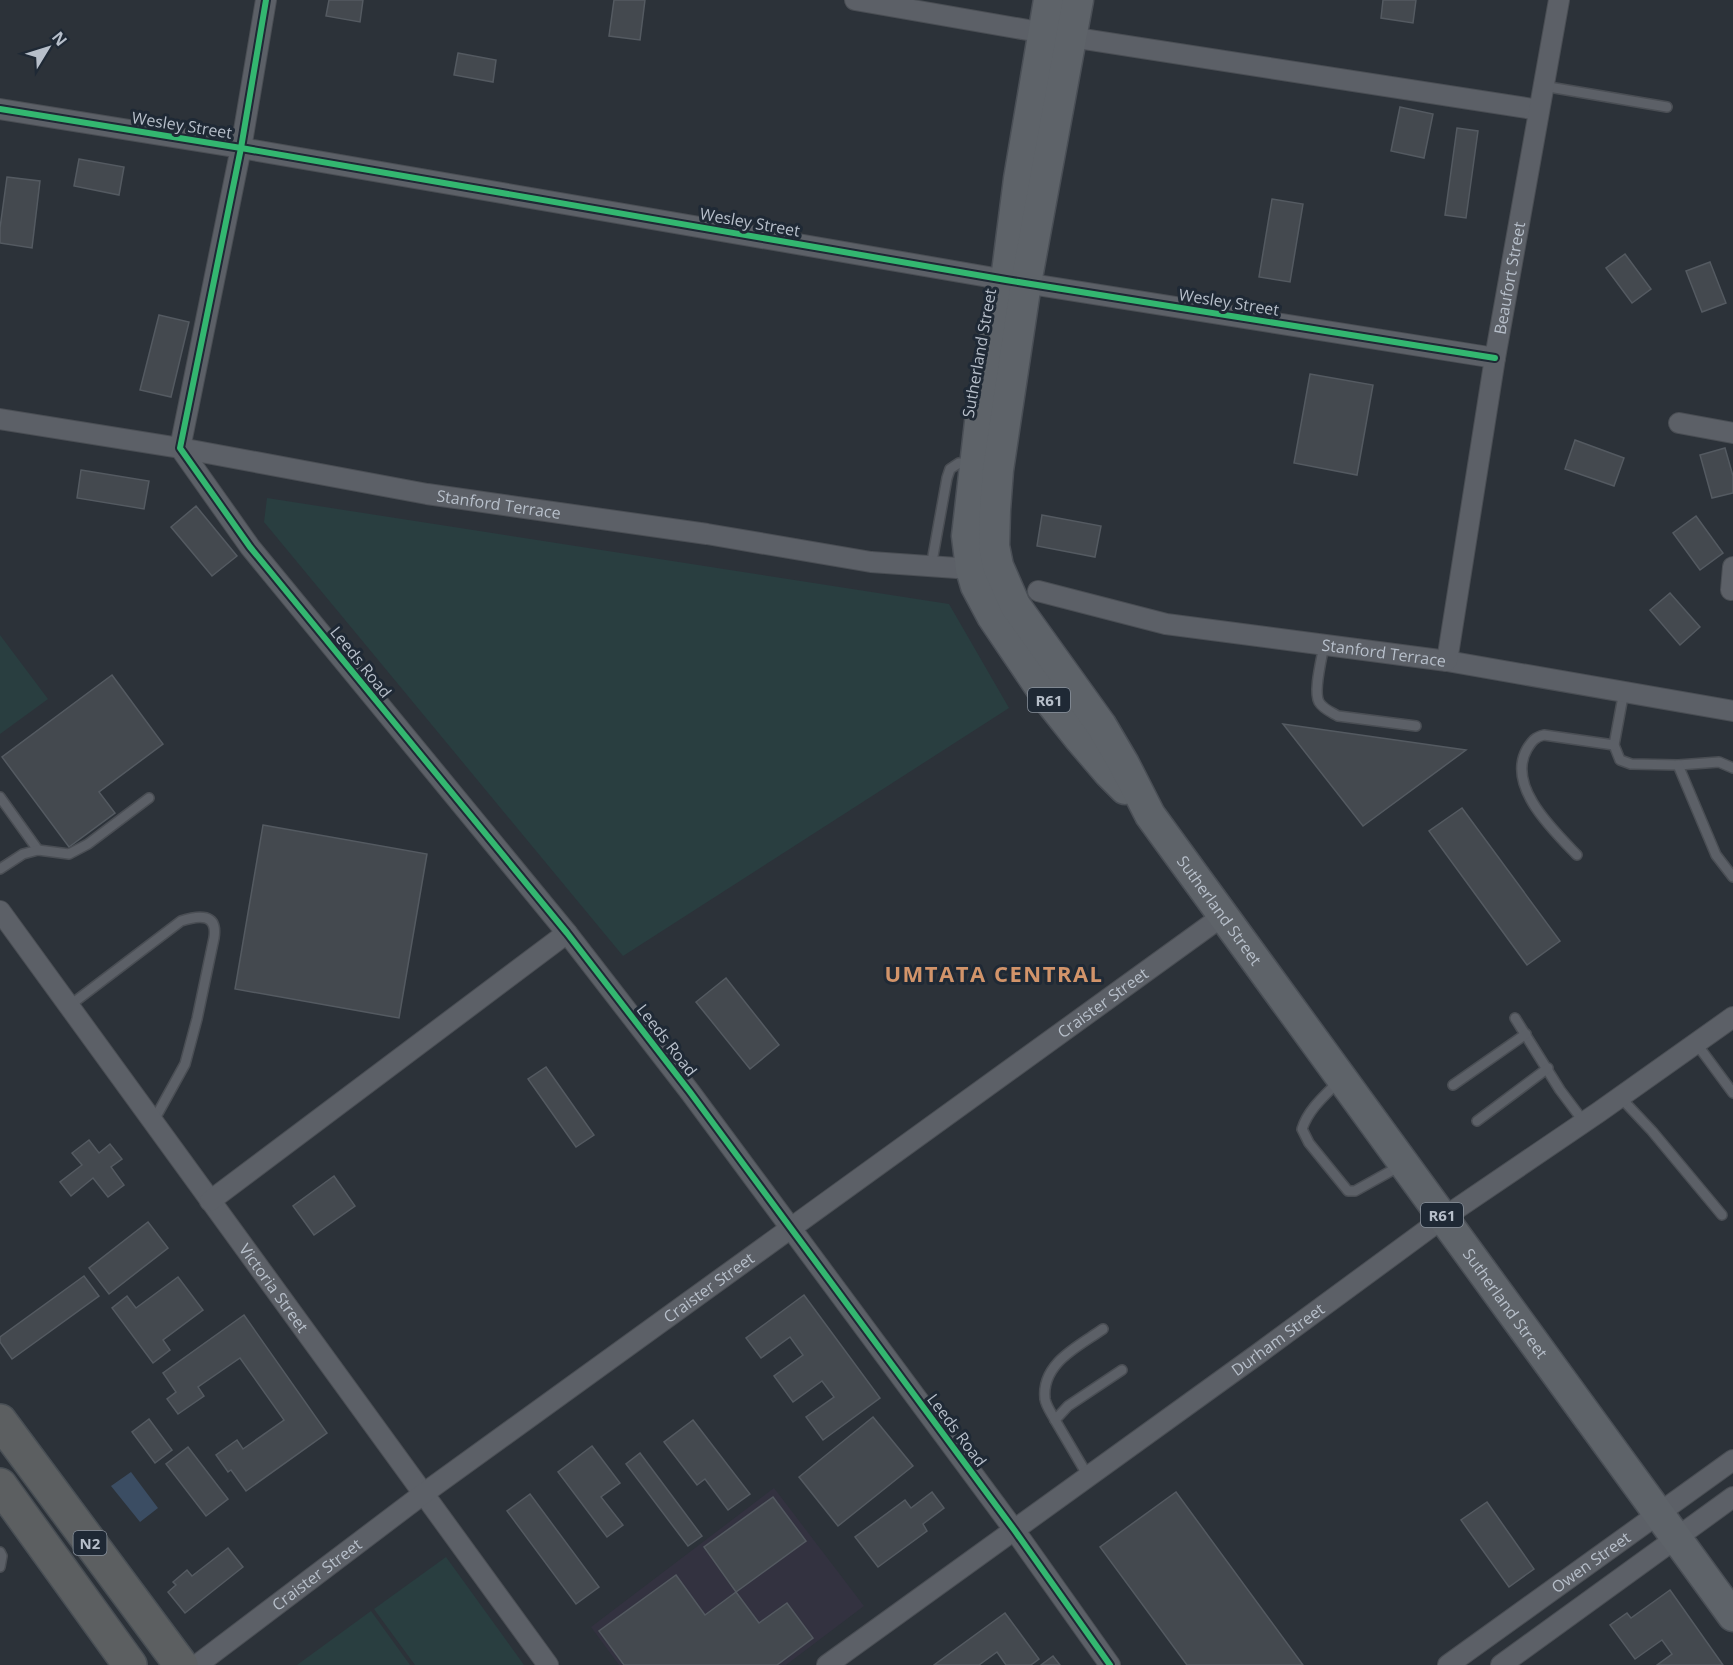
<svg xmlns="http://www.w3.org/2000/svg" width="1733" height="1665" viewBox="0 0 1733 1665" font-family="'Open Sans',sans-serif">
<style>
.medical{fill:#333240}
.green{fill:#293e40}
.water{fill:#3b4d63}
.building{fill:#44494f;stroke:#545a61;stroke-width:1.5}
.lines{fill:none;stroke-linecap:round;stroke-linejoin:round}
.lane-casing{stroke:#4a4e54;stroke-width:12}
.street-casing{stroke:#4a4e54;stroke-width:22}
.primary-casing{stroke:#4a4f56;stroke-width:33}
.highway-casing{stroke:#494f55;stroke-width:36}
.lane{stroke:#5c6067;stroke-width:9}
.street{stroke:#5c6067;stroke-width:20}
.primary{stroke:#5e6369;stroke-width:30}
.highway{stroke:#5c5f61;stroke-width:33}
.cycleway-casing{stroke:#1f2935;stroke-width:10}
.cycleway{stroke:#33b770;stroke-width:6}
.labels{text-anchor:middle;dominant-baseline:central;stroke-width:6;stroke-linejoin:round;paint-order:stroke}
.shield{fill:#1f2935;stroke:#89929d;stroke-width:1.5}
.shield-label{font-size:15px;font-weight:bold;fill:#b7bfca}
.street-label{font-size:16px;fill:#b7bfca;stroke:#1f2935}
.district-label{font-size:22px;font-weight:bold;letter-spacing:1.5px;fill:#d2946a;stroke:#1f2935}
</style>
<rect width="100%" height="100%" fill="#2c3239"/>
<path class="medical" d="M774 1488 864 1606 786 1665H619L591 1627Z"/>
<g class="green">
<path d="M267 498 949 604 1009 708 623 956 264 522Z"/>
<path d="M0 635 48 699 0 734Z"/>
<path d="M446 1557 524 1665H415L374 1609Z"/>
<path d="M371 1611 410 1665H297Z"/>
</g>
<path class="water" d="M131 1472 158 1508 140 1522 111 1486Z"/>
<g class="building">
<path d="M329 0H363L360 22 326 16Z"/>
<path d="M614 0H645L640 40 609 36Z"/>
<path d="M1383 0H1416L1413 23 1381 18Z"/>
<path d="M458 53 496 60 493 82 454 75Z"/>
<path d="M1400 107 1433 114 1424 158 1391 151Z"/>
<path d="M1457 128 1478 131 1466 218 1445 215Z"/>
<path d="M79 159 124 167 119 195 74 186Z"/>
<path d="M7 177 40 181 32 248 0 243V228Z"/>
<path d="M1272 199 1303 204 1290 282 1259 277Z"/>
<path d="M1625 254 1651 289 1632 303 1606 268Z"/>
<path d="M1710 262 1726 303 1702 312 1686 271Z"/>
<path d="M159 315 189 322 171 397 140 390Z"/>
<path d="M1310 374 1373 385 1357 475 1294 463Z"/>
<path d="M1575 440 1624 458 1614 486 1565 469Z"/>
<path d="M1725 448 1733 476V493L1712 498 1700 455Z"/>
<path d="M81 470 149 481 144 509 77 498Z"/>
<path d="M196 506 237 556 212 576 171 527Z"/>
<path d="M1042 515 1101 526 1095 557 1037 546Z"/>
<path d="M1696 516 1723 553 1700 570 1673 533Z"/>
<path d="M1670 593 1700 627 1680 645 1650 610Z"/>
<path d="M112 675 163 744 99 792 115 813 69 847 2 757Z"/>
<path d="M1283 724 1466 750 1363 826Z"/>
<path d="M1462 808 1560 941 1527 965 1429 831Z"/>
<path d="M263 825 427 854 399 1018 235 989Z"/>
<path d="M726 978 779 1045 750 1069 696 1002Z"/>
<path d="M546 1067 594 1135 576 1147 528 1079Z"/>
<path d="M89 1140 99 1153 110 1144 122 1159 111 1167 124 1185 108 1197 93 1178 71 1196 60 1182 82 1165 72 1153Z"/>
<path d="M334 1176 355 1206 314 1235 293 1206Z"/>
<path d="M148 1222 168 1248 109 1294 89 1268Z"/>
<path d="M84 1276 99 1296 12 1359 0 1342V1337Z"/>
<path d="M178 1277 203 1310 163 1340 170 1350 153 1363 112 1308 127 1296 136 1308Z"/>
<path d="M804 1295 880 1398 823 1440 806 1417 834 1397 822 1381 793 1402 774 1376 803 1355 790 1337 761 1358 746 1338Z"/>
<path d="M244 1315 327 1433 246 1491 231 1470 228 1472 216 1455 237 1440 243 1449 284 1420 240 1358 198 1387 204 1396 178 1414 167 1399 176 1392 163 1373Z"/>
<path d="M873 1417 913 1466 838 1526 799 1477Z"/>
<path d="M149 1419 172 1450 155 1463 132 1432Z"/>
<path d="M693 1420 750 1494 728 1510 705 1479 697 1485 664 1442Z"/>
<path d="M592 1446 620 1483 601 1497 623 1525 607 1537 558 1472Z"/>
<path d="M188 1447 228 1499 206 1516 166 1464Z"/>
<path d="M640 1453 702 1536 688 1546 626 1464Z"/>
<path d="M932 1492 944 1508 923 1524 927 1531 878 1567 855 1537 905 1500 911 1508Z"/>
<path d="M1176 1492 1303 1665H1187L1100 1547Z"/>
<path d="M530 1494 599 1587 576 1604 507 1511Z"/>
<path d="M773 1497 806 1541 736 1592 704 1547Z"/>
<path d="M1487 1502 1534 1569 1509 1587 1461 1520Z"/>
<path d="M228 1548 243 1567 185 1613 168 1592 176 1585 173 1582 187 1570 192 1576Z"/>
<path d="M676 1575 705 1615 736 1592 759 1623 787 1603 813 1638 777 1665H624L599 1631Z"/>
<path d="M1670 1590 1723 1665H1657L1672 1654 1662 1640 1635 1659 1610 1625 1627 1613 1631 1618Z"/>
<path d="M1005 1613 1039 1659 1031 1665H1006L997 1652 979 1665H934Z"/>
<path d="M1053 1656 1060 1665H1041Z"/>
</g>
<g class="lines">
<g class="lane-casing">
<g id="lane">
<path d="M1543 86 1667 107"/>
<path d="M931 567 947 478 950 469 959 463 972 466"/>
<path d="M1324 645C1322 658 1313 691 1319 702 1323 709 1331 712 1338 716L1416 726"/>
<path d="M1624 691 1614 745 1620 760 1631 764 1678 765 1719 762 1733 768"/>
<path d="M1678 765 1716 855 1733 877"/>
<path d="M0 797 38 850"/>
<path d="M1577 855C1553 830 1506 786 1527 749 1532 741 1535 737 1544 735L1614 745"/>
<path d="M0 869 23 854 38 850 69 854 88 844 149 798"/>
<path d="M69 1006 181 921C199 915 218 913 214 938L197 1019 185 1064 153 1122"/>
<path d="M1515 1018 1560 1090 1584 1122"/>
<path d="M1696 1043 1733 1093"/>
<path d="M1338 1082C1324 1096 1308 1110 1302 1129L1309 1143 1348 1191H1355L1400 1166"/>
<path d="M1453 1085 1526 1034"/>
<path d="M1620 1097 1652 1131 1722 1215"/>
<path d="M1477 1121 1548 1068"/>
<path d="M1055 1420C1052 1414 1046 1406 1045 1399 1041 1363 1079 1346 1103 1329"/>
<path d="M1088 1476 1055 1420 1068 1406 1122 1370"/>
<path d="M0 1552 2 1556 0 1567"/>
</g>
</g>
<g class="street-casing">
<g id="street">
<path d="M266 0 241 148 180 448 250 547 567 933 690 1092 1015 1531 1110 1665"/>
<path d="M855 0 1045 33 1539 110"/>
<path d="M0 109 241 148 1006 280 1495 358"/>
<path id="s1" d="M0 419 180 448 427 494 707 534 871 562 971 569 981 568"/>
<path d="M1679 423 1733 433"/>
<path d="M1731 590 1733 567"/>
<path id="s2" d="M1038 591 1166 624 1447 661 1733 711"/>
<path id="s3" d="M1447 661 1495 358 1559 0"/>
<path id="s4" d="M0 911 548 1665"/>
<path d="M210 1201 567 933"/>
<path id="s5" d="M197 1665 423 1494 1224 915"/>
<path id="s6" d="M827 1665 1258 1354 1443 1218 1599 1112 1733 1017"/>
<path id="s7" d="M1448 1665 1733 1460"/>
<path d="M1501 1665 1733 1497"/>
</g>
</g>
<g class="primary-casing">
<g id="primary">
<path d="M1049 0 1019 179 1006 280 982 405 967 536 971 569 976 586 992 616 1048 699 1079 738 1109 773 1125 789"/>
<path id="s8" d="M1078 0 1026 283 998 470 995 510 994 546 998 566 1015 605 1101 725 1124 764 1150 815 1733 1616"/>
</g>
</g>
<g class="highway-casing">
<g id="highway">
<path d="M0 1421 181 1665"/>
<path d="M0 1485 130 1665"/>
</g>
</g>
<use href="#lane" class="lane"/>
<use href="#street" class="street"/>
<use href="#primary" class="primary"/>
<use href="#highway" class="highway"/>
<g class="cycleway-casing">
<g id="cycleway">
<path d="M266 0 241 148 180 448 250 547 567 933 690 1092 1015 1531 1110 1665"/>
<path d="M0 109 241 148 1006 280 1495 358"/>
</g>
</g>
<use href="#cycleway" class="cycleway"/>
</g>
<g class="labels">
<g class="shield">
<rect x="1028" y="688" width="42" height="24" rx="4.5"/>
<rect x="1421" y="1203" width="42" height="24" rx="4.5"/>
<rect x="73.5" y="1531" width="33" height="24" rx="4.5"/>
</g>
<g class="shield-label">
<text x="1049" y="700">R61</text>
<text x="1442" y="1215">R61</text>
<text x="90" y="1543">N2</text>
</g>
<g class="street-label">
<text transform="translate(182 125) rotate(9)">Wesley Street</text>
<text transform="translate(750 222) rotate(10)">Wesley Street</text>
<text stroke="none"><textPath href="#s3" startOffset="388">Beaufort Street</textPath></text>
<text transform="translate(1229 302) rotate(9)">Wesley Street</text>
<text transform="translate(979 353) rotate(-80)">Sutherland Street</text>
<text stroke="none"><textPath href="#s1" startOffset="506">Stanford Terrace</textPath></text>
<text stroke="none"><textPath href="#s2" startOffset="352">Stanford Terrace</textPath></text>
<text transform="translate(361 662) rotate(51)">Leeds Road</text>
<text stroke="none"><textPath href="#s8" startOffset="984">Sutherland Street</textPath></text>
<text stroke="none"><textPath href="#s5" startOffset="1122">Craister Street</textPath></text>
<text transform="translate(667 1040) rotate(52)">Leeds Road</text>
<text stroke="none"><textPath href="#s4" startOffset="466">Victoria Street</textPath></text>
<text stroke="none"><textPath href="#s5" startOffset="636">Craister Street</textPath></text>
<text stroke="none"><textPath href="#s8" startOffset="1470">Sutherland Street</textPath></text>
<text stroke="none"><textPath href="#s6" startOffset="556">Durham Street</textPath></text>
<text transform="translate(957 1430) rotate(53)">Leeds Road</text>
<text stroke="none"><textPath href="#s7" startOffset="176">Owen Street</textPath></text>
<text stroke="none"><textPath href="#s5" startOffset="150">Craister Street</textPath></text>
</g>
<g class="district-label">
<text x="994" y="973">UMTATA CENTRAL</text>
</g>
</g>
<g transform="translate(48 48) rotate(52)" stroke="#1f2935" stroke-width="4.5" paint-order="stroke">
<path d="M0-4.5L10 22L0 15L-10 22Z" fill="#b7bfca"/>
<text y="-9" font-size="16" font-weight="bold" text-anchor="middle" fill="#b7bfca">N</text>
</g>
</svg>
